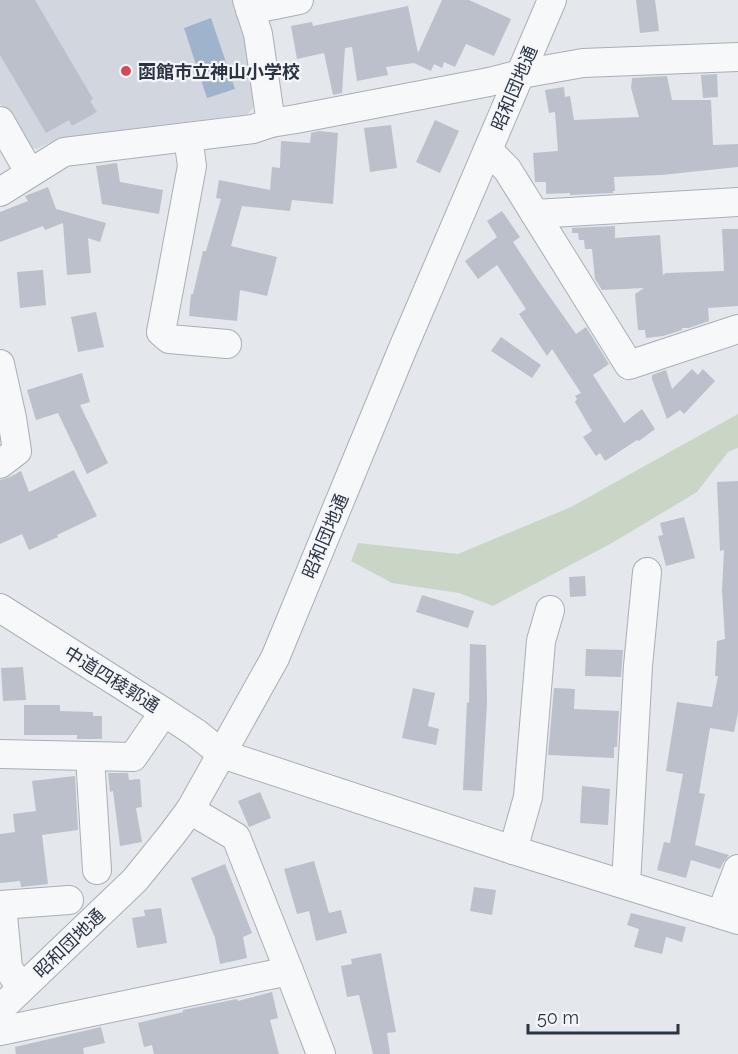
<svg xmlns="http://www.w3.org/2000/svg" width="738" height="1054" viewBox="0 0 738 1054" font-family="Raleway,'Noto Sans JP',sans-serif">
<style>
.built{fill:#d2d6de}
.green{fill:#c9d6c5}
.water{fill:#9fb4cc}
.building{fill:#bbc0ca}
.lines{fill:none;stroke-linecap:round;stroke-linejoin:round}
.minor-casing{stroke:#a9aeb7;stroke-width:30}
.minor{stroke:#f7f8fa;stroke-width:28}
.poi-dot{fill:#d1495b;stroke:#f4f6f9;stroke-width:2}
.labels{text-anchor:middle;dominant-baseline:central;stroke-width:4.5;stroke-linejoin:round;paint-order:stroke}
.poi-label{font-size:18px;font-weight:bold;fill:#2b3445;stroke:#f4f6f9;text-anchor:start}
.street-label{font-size:18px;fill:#2b3445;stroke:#f4f6f9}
</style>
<rect width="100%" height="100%" fill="#e4e7ec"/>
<path class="built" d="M0 0H235L247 40 257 102 248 114 59 138 37 149 26 147 0 103Z"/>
<path class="green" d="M738 414V448L728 452 697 492 612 543 493 606 459 593 392 583 351 561 358 543 458 554 571 507Z"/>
<path class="water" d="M211 18 235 89 207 98 184 28Z"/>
<g class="building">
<path d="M0 0H35L93 99 90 101 97 112 72 126 69 120 46 133 0 55Z"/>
<path d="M442 0H469L511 19 494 56 466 44 455 67 444 62 442 68 434 64 431 71 414 63 386 67 388 75 357 81 352 47 345 48 342 93 333 95 324 53 297 59 291 26 312 22 313 26 408 6 418 53Z"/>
<path d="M636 0H655L659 31 640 33Z"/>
<path d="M717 74 718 97 703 98 701 75Z"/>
<path d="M667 76 672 100H711L713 145 738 144V167L661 175 614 177 615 191H613V193L570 195V193L546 194V182H535L533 153 558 151 555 112 549 113 545 90 564 87 565 97 570 96 574 120 639 117 631 88 632 78Z"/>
<path d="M435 120 459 131 440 173 416 162Z"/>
<path d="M391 125 397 168 370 172 364 128Z"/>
<path d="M319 131 338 133 333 204 292 200 290 211 242 206 231 246 277 257 267 296 240 290 237 321 189 316 191 294H193L203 251H206L221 199 216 198 219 180 270 190 272 167 280 168 281 141 310 143 311 133Z"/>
<path d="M117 163 120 182 163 190 159 214 102 204 96 166Z"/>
<path d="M48 187 56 209 106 223 100 242 88 238 91 273 67 275 63 223 45 230 43 226 0 242V212L28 201 25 196Z"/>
<path d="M502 211 520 237 513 242 538 280 576 334 586 327 609 364 593 375 624 423 642 409 655 429 639 441 637 440 605 461 600 453 596 456 583 437 592 431 575 402 577 399 575 396 581 393 552 349 547 356 519 314 526 309 497 265 478 279 465 261 497 237 487 221Z"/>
<path d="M615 226V238L660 235 663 275 666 273 724 271 722 229H738V306L708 308 709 321 689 328H682V330L663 336 646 338 645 330H638L635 294 644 288 602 290 595 279 592 249H585L584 240H579L578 233H572V228Z"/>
<path d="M43 270 46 305 20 308 17 272Z"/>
<path d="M96 312 104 347 78 352 71 317Z"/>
<path d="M501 337 541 365 532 378 491 351Z"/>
<path d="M692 369 698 375 703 369 715 381 684 414 680 410 667 419 652 379V375L666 370 672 389Z"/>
<path d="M82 373 90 402 80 405 108 463 87 474 58 413 36 420 27 390Z"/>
<path d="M74 470 97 516 57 535 58 537 29 550 22 534 0 544V480L10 477 21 471 29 492Z"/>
<path d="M738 481V713L734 732 710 728 699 793 705 794 695 845 729 855 723 863 720 869 691 860 686 878 657 870 664 842 670 843 683 774 666 771 677 702 712 707 718 676H715L717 641 725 639 722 591 724 550 720 551 717 482Z"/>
<path d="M684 517 695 558 666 566 658 536 663 535 660 523Z"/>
<path d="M585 576 586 596 570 597 569 577Z"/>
<path d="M422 595 474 611 468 628 416 612Z"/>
<path d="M470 644 486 645 487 703 482 791 463 790 467 702 469 703Z"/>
<path d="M586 649 623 650 621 677 585 676Z"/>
<path d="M23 667 26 700 3 701 1 668Z"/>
<path d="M413 688 435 693 428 726 439 729 436 745 402 738Z"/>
<path d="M554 688 575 689 574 709 619 711 617 747H614V758L548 755Z"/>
<path d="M24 705H60V711L93 712V716H102V739H77V735H24Z"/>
<path d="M108 773H128L129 780 140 779 142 807 136 808 142 842 120 846 113 791 110 792Z"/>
<path d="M75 776 78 830 42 835 48 884 21 887 20 881 0 883V834L15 832 13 814 36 811 32 781Z"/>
<path d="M582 786 610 789 608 825 580 823Z"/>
<path d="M260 792 271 818 249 827 238 801Z"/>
<path d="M314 861 329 913 341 910 347 933 316 941 309 911 297 914 284 869Z"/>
<path d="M225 864 252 933 243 937 247 958 220 964 215 938 191 878Z"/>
<path d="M474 887 496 890 492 915 470 911Z"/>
<path d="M161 908 167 943 137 948 132 918 145 916 144 910Z"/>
<path d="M631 913 686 927 682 942 666 937 662 954 634 947 639 929 627 925Z"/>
<path d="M381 953 396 1032 387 1033 390 1054H373L359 995 347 997 341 966 352 964 351 959Z"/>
<path d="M272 992 278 1018 270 1020 279 1054H154L152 1045 144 1047 138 1023 183 1012V1010L237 999 238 1001Z"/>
<path d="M101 1027 105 1043 83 1048 84 1054H16L15 1047Z"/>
</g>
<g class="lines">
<g class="minor-casing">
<g id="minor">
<path d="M247 0 258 34 271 123"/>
<path d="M250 10 299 0"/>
<path d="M0 121 24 163"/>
<path d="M188 137 192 166 161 332 169 339 227 344"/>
<path d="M488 150 507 169 629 365 738 329"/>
<path d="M0 192 64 152 253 129 271 123 296 119 489 82 521 74 583 63 738 57"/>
<path d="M535 214 738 202"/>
<path d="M0 364 12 418 17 451 0 464"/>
<path d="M0 608 164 712 196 733 222 754 513 850 738 920"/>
<path d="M0 754 133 757 164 712"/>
<path d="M90 757 97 870"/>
<path d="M190 810 236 837 289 971 321 1054"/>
<path d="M513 850 528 797 541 641 550 610"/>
<path d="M626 884 638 666 647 572"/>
<path d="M0 905 69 900"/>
<path d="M2 905 8 968 21 988"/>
<path d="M721 914 738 869"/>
<path d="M0 1009 135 880 173 833 190 810 208 778 275 658 403 348 552 0"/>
<path d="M0 1031 289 971"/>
</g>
</g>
<use href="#minor" class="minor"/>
</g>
<circle class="poi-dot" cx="126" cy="71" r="6"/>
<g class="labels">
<g class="poi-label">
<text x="138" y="71">函館市立神山小学校</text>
</g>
<g class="street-label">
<text transform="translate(514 88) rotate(-67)">昭和団地通</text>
<text transform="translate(325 536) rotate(-67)">昭和団地通</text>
<text transform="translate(112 679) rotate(32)">中道四稜郭通</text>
<text transform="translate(69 943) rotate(-44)">昭和団地通</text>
</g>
</g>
<path d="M528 1024v9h150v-9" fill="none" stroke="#2b3445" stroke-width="3"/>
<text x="537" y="1024" font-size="18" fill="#2b3445" stroke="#f4f6f9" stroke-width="4.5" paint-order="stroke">50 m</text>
</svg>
